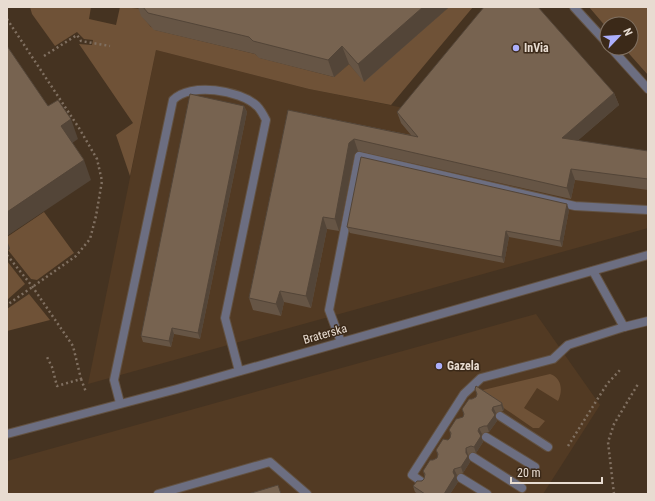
<svg xmlns="http://www.w3.org/2000/svg" width="655" height="501" viewBox="0 0 655 501" font-family="'Roboto Condensed',sans-serif">
<style>
.built{fill:#523a23}
.green{fill:#6f5237}
.lines{fill:none;stroke-linecap:round;stroke-linejoin:round}
.service-casing{stroke:#625141;stroke-width:10}
.minor-casing{stroke:#625141;stroke-width:10}
.path{stroke:#807061;stroke-width:2.5;stroke-dasharray:2 3;stroke-linecap:butt}
.service{stroke:#6c6e81;stroke-width:8}
.minor{stroke:#6c6e81;stroke-width:8}
.wall{fill:#665545}
.shaded-wall{fill:#534538}
.building{fill:#776350;stroke:#534538}
.poi-dot{fill:#acaffb;stroke:#3b2918;stroke-width:1.5}
.labels{text-anchor:middle;dominant-baseline:central;stroke-width:3;stroke-linejoin:round;paint-order:stroke}
.poi-label{font-size:12px;font-weight:bold;fill:#e8dcd1;stroke:#3b2918;text-anchor:start}
.street-label{font-size:12px;fill:#e8dcd1;stroke:#3b2918}
</style>
<rect width="100%" height="100%" fill="#453321"/>
<g class="built">
<path d="M156 50 309 89 553 138 648 153V228L88 384Z"/>
<path d="M536 314 600 405 543 494H7V461Z"/>
</g>
<g class="green">
<path d="M30 7H91L89 19 116 25 120 7 144 9 142 16 151 27 156 28 155 30 255 54 260 58 334 77 349 64 364 81 449 7H473L391 105 309 89 156 50 130 176 116 135 133 123 79 44 92 45 93 40 84 39 77 32 55 46 32 14Z"/>
<path d="M589 7H648V75L624 48H631V24H607V28Z"/>
<path d="M44 212 74 253 37 280 31 279 8 250 10 249 7 245V237Z"/>
<path d="M7 261 25 284 7 300Z"/>
<path d="M29 294 50 320 7 331V309Z"/>
<path d="M550 374C562 378 563 391 558 401L537 388 524 408 545 421 539 428H533L479 391Z"/>
</g>
<g class="lines">
<g class="service-casing">
<g id="service">
<path d="M574 7 607 43"/>
<path d="M611 48 648 89"/>
<path d="M341 342 329 310 359 156 575 206 648 210"/>
<path d="M120 403 114 380 173 100C190 82 240 90 257 106 261 110 264 116 266 120L225 318 239 371"/>
<path d="M500 416 548 447"/>
<path d="M486 437 535 467"/>
<path d="M473 457 522 488"/>
<path d="M461 478 487 494"/>
<path d="M422 482 412 475 464 394 481 378 553 359 568 345 624 327"/>
<path d="M158 494 270 462 307 494"/>
</g>
</g>
<g class="minor-casing">
<g id="minor">
<path d="M593 271 624 327 648 321"/>
<path d="M7 434 177 389 648 255"/>
</g>
</g>
<g class="path">
<path d="M7 19 79 128 97 159 102 181 96 216 90 239 76 256 7 305"/>
<path d="M44 56 77 35 81 41 110 46"/>
<path d="M7 255 32 286 73 346 81 379 57 386 52 367 47 357"/>
<path d="M81 379 86 392"/>
<path d="M568 446 607 384 620 370"/>
<path d="M614 494 608 442 614 424 638 384"/>
</g>
<use href="#service" class="service"/>
<use href="#minor" class="minor"/>
</g>
<g class="wall">
<path d="M138 7H449L364 82 349 64 334 77 259 58 255 54 154 30 141 16Z"/>
<path d="M614 93 619 105 577 141 648 151V190L575 180 571 199 358 151 354 155 339 231 327 229 311 308 284 302 281 316 253 310 249 298 288 110 411 135 401 123 397 112Z"/>
<path d="M244 106 247 112 200 339 174 334 171 347 143 342 141 336Z"/>
<path d="M569 210 562 247 509 237 504 263 350 233 347 227Z"/>
<path d="M475 389 502 403 504 409 503 411 496 413 495 415 497 421 489 432H486L482 434 481 436 483 442 476 453 473 452 469 454 468 456 470 462 463 473 457 475 456 477 458 482 450 494H418L415 492 413 486 424 479 425 477 423 471 433 460 437 458 438 456 436 450 450 438 451 436 449 430 463 417 464 415 462 409 472 399 476 397 477 395Z"/>
</g>
<g class="shaded-wall">
<path d="M423 7H449L364 82 358 64Z"/>
<path d="M342 46 349 64 334 77 328 60Z"/>
<path d="M614 93 619 105 567 150 562 138Z"/>
<path d="M244 106 247 112 200 339 198 333Z"/>
<path d="M71 119 78 139 68 146 61 126Z"/>
<path d="M354 139 358 151 354 155 339 231 335 219 349 143Z"/>
<path d="M84 160 91 180 7 236V212Z"/>
<path d="M571 169 575 180 571 199 567 188Z"/>
<path d="M567 204 569 210 562 247 560 241Z"/>
<path d="M323 217 327 229 311 308 306 296Z"/>
<path d="M506 231 509 237 504 263 502 257Z"/>
<path d="M7 241 10 248 7 251Z"/>
<path d="M280 291 284 302 281 316 276 304Z"/>
<path d="M172 328 174 334 171 347 169 341Z"/>
<path d="M502 403 504 409 503 411 501 405Z"/>
<path d="M493 407 496 413 495 415 497 421 489 432 487 426Z"/>
<path d="M479 428 482 434 481 436 483 442 476 453 474 447Z"/>
<path d="M466 448 470 462 463 473 461 467 466 453Z"/>
<path d="M454 469 457 475 456 477 458 482 450 494H444Z"/>
</g>
<g class="building">
<path d="M143 7H423L358 64 342 46 328 60 253 41 249 37 148 13Z"/>
<path d="M484 7H538L614 93 562 138 648 151V179L571 169 567 188 354 139 349 143 335 219 323 217 306 296 280 291 276 304 249 298 288 110 418 137 397 112Z"/>
<path d="M7 46 48 106 58 100 71 119 61 126 84 160 7 212Z"/>
<path d="M190 94 244 106 198 333 172 328 169 341 141 336Z"/>
<path d="M361 157 567 204 560 241 506 231 502 257 347 227Z"/>
<path d="M476 386 502 403 501 405 493 407 492 410 495 415 487 426H484L479 428 478 431 481 436 474 447 471 446 466 448V453L468 456 461 467 454 469 453 472 455 476 444 494H425L413 486 417 481H422L424 479 425 474 423 471 430 460H433L437 458 438 454 436 450 443 439 448 440 450 438 451 433 449 430 456 419 463 417 464 414 462 409 469 399H472L476 397 477 394 475 389Z"/>
<path d="M278 485 281 494H248Z"/>
</g>
<g class="poi-dot">
<circle cx="516" cy="48" r="4"/>
<circle cx="439" cy="366" r="4"/>
</g>
<g class="labels">
<g class="poi-label">
<text x="524" y="48">InVia</text>
<text x="447" y="366">Gazela</text>
</g>
<g class="street-label">
<text transform="translate(325 334) rotate(-16)">Braterska</text>
</g>
</g>
<rect width="655" height="501" fill="none" stroke="#e8dcd1" stroke-width="16"/>
<g transform="translate(619 36) rotate(65)"><circle r="19" fill="#3b2918" stroke="#807162"/>
<path d="M0-3L7 15L0 10L-7 15Z" fill="#acaffb"/>
<text y="-6" font-size="11" font-weight="bold" text-anchor="middle" fill="#e8dcd1">N</text>
</g>
<path d="M511 477v6h91v-6" fill="none" stroke="#e8dcd1" stroke-width="2"/>
<text x="517" y="477" font-size="12" fill="#e8dcd1" stroke="#3b2918" stroke-width="3" paint-order="stroke">20 m</text>
</svg>
